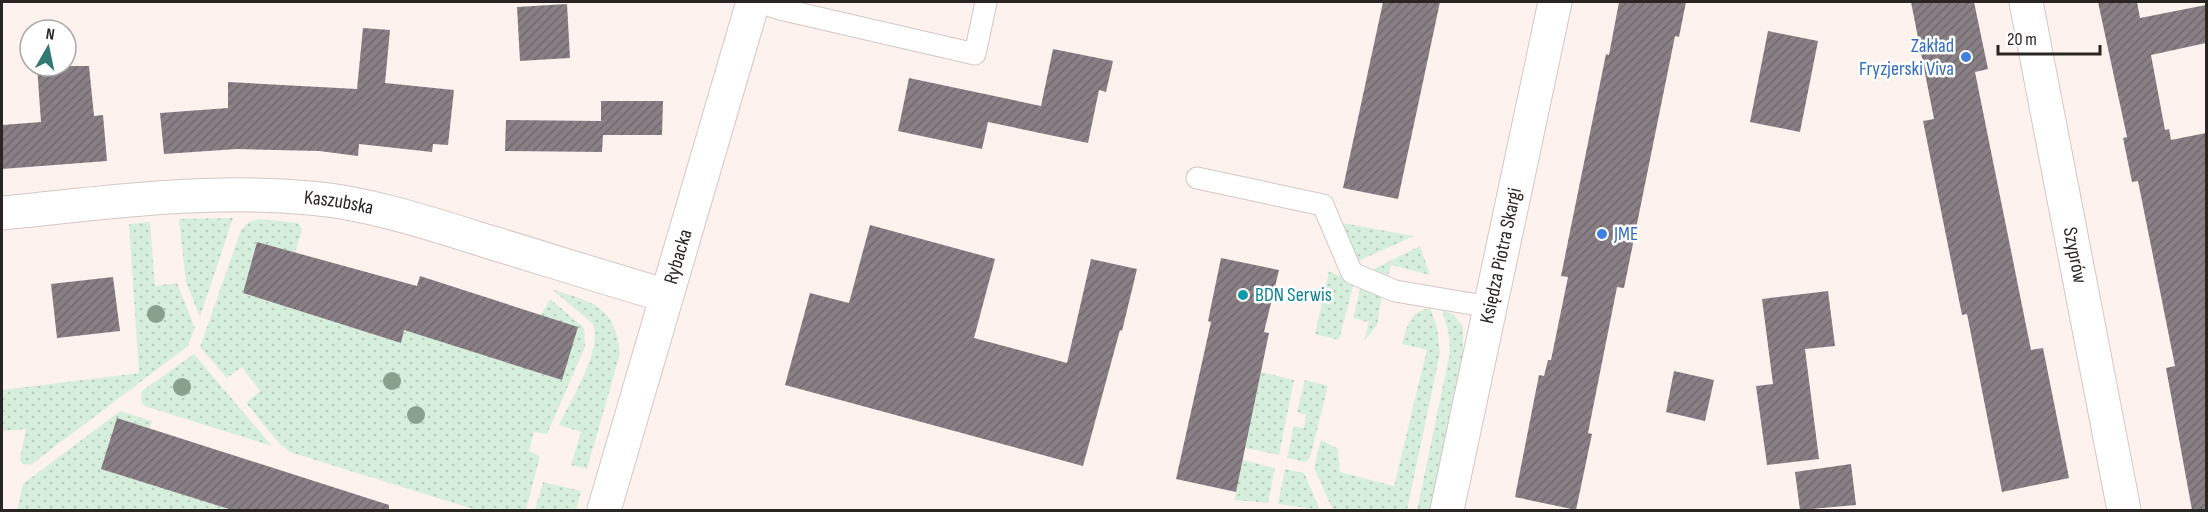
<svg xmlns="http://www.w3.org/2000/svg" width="2208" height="512" viewBox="0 0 2208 512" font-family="'Sofia Sans Condensed',sans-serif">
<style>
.grass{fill:url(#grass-dots)}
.building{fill:url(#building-hatch)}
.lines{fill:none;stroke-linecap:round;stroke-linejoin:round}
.lane-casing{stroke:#d3c7c3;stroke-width:23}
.street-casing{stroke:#d3c7c3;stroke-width:35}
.secondary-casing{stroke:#d3c7c3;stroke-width:35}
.lane{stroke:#fff;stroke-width:21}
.street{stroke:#fff;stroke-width:33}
.secondary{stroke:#fff;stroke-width:33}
.tree{fill:#89a08c}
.shop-dot{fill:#3f7fe0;stroke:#fff;stroke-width:2}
.culture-dot{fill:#0f9aa8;stroke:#fff;stroke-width:2}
.labels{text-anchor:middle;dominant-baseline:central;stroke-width:5;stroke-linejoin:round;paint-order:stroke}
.shop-label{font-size:20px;fill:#366cbe;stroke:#fff;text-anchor:end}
.street-label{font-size:20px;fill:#292523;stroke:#fff}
.culture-label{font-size:20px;fill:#0d838f;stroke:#fff;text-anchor:start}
</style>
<defs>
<pattern id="grass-dots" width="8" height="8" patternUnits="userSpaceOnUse" patternTransform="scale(1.5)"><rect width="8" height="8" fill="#d6eedc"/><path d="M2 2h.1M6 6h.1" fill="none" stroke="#b8ccbc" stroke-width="1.8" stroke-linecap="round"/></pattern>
<pattern id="building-hatch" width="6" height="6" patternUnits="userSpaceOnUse" patternTransform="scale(1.5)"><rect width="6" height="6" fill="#898086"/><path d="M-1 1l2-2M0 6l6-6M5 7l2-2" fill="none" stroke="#70696d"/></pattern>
</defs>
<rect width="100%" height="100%" fill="#fef2ee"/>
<g class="grass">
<path d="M233 218 200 317 186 282 179 219Z"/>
<path d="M259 219 298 223 302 229 295 253 257 242 243 293 400 343 404 330 562 380 541 315 550 299 584 328 585 347 547 434 534 432 529 451 540 456 526 510H476L290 452 280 444 246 403 260 391 242 367 227 378 200 347 241 230 249 222Z"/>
<path d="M150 222 155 286 177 283 195 328 188 346 37 460 31 465 22 464 20 459 26 429 2 431V390L139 373 129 224Z"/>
<path d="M1337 222 1414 236 1356 262Z"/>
<path d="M1420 246 1430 275 1391 265 1387 280 1370 271Z"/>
<path d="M1329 271 1354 283 1339 340 1315 334Z"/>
<path d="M1361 286 1382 294 1377 325 1364 341 1369 322 1353 318Z"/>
<path d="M553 290C592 301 617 308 620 354L587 469 571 465 581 432 559 425C570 402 603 349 593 324Z"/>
<path d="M1430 308 1437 327 1440 353 1407 510H1333L1314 468 1321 440 1338 449 1340 472 1394 486 1427 350 1402 344C1407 326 1410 311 1430 308Z"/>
<path d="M1442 310 1453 314 1463 326V354L1430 510H1417L1450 353 1449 334Z"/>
<path d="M194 354 272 446 144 406 141 399 142 391Z"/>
<path d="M1261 372 1294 380 1279 455 1245 448Z"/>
<path d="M1305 380 1328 386 1310 458 1305 462 1287 458 1294 426 1304 428 1306 415 1297 412Z"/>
<path d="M120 411 152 421 150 428 117 418 102 469 232 510H17L23 484Z"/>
<path d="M1243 460 1275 468 1268 503 1234 500Z"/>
<path d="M1285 469 1304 473 1320 510 1278 504Z"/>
<path d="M543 482 581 491 576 510H535Z"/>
</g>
<g class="building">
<path d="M1383 2H1440L1398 199 1343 188Z"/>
<path d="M1619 2H1686L1679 37 1675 36 1624 288 1617 287 1588 433 1592 434 1576 510 1515 497 1539 375 1544 376 1548 360H1551L1568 277 1561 276 1606 54 1609 55Z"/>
<path d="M1911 2H1974L1988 69 1975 72 2031 350 2043 348 2069 478 2002 492 1967 314 1962 315 1923 121 1934 119Z"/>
<path d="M2098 2H2137L2140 18 2206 5V43L2151 55 2165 130 2169 129 2171 140 2206 133V510H2192L2166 368 2175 366 2138 181 2132 182 2123 138 2127 137Z"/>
<path d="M567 4 570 58 520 61 517 7Z"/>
<path d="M363 28 390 30 385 83 454 90 448 145 433 144 432 152 359 144 358 156 319 151 237 149 164 154 160 113 228 108V82L357 89Z"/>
<path d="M1768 31 1818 41 1800 132 1750 122Z"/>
<path d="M1053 49 1113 61 1106 92 1099 90 1088 143 988 122 982 149 898 131 909 78 1041 106Z"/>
<path d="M37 66H89L94 116 103 115 107 161 2 169V125L41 122Z"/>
<path d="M601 101H663L662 135H603L602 152 505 151 506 120 601 121Z"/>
<path d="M870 225 995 259 974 338 1067 363 1091 259 1137 269 1122 331 1120 330 1083 466 785 385 810 293 849 303Z"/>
<path d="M257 242 417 286 420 276 578 327 562 380 404 330 401 343 243 293Z"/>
<path d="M1221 258 1279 270 1264 332 1269 333 1236 492 1176 479 1211 322 1208 321Z"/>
<path d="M113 277 120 331 57 338 51 284Z"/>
<path d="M1828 291 1835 346 1805 349 1819 459 1767 465 1756 386 1773 384 1762 299Z"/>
<path d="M1674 371 1714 380 1705 421 1666 412Z"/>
<path d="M117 418 389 505V510H232L101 469Z"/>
<path d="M1851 464 1856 505 1800 510 1795 472Z"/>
</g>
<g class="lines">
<g class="lane-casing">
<g id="lane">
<path d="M759 2 780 9 975 54 986 2"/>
<path d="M1197 178 1323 205 1352 273 1395 291 1490 307"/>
</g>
</g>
<g class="street-casing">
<g id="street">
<path id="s1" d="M2026 2 2124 510"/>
<path id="s2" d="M2 213C104 203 207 188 310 198 369 203 429 223 486 241 546 259 605 278 664 295"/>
<path id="s3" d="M1447 510 1555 2"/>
</g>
</g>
<g class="secondary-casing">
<g id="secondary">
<path id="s4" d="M604 510 753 2"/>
</g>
</g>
<use href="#lane" class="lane"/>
<use href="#street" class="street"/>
<use href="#secondary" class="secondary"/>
</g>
<g class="tree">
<circle cx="156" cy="314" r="9"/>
<circle cx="392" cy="381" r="9"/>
<circle cx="182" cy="387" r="9"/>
<circle cx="416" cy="415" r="9"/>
</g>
<g class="shop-dot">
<circle cx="1966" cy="57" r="6"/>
<circle cx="1602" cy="234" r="6"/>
</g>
<circle class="culture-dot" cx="1243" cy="295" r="6"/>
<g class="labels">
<g class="shop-label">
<text x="1954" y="46">Zakład<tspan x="1954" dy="23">Fryzjerski Viva</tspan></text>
<text x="1614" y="234" text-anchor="start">JME</text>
</g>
<g class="street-label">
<text stroke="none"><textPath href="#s2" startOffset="338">Kaszubska</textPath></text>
<text stroke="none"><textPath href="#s4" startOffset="264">Rybacka</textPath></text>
<text stroke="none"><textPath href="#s3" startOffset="260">Księdza Piotra Skargi</textPath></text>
<text stroke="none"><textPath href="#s1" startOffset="258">Szyprów</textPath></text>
</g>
<g class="culture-label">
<text x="1255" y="295">BDN Serwis</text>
</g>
</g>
<rect width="2208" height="512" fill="none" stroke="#292523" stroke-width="6"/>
<g transform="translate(48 48) rotate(9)"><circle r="28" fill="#ffffff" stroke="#a9a8a7" stroke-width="1.5"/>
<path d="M0-4.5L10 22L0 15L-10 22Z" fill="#327973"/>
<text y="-9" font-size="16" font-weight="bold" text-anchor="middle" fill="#292523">N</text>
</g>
<path d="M1998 45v9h102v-9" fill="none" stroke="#292523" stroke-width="3"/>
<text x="2007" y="45" font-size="18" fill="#292523" stroke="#ffffff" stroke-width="4.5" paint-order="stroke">20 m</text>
</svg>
